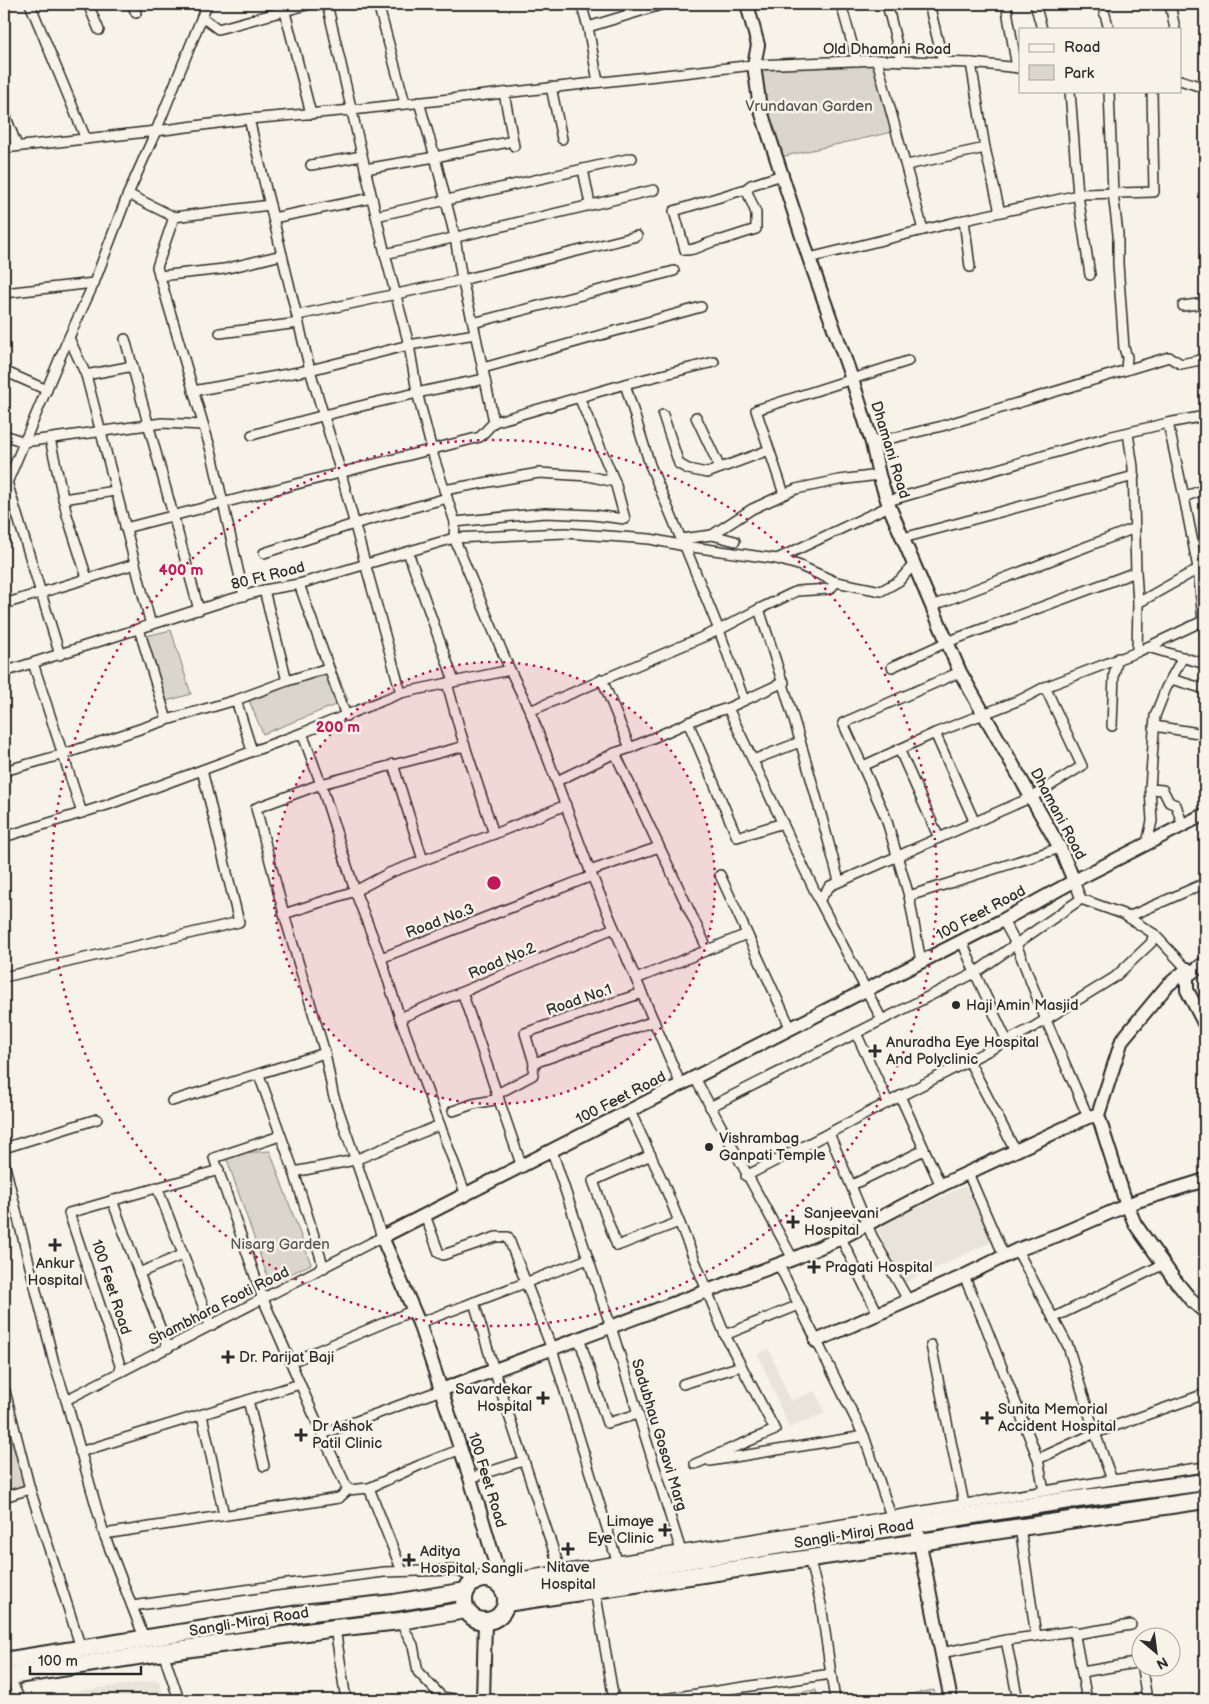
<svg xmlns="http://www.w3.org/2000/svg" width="1209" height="1704" viewBox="0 0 1209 1704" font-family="'Balsamiq Sans',sans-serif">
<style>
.built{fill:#e8e4da}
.green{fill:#dad6cc;stroke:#82807c}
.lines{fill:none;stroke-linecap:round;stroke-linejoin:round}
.street-casing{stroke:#2b2b2b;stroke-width:12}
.secondary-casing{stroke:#2b2b2b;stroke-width:16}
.highway-casing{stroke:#2b2b2b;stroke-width:20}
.street{stroke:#f7f3e8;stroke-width:9}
.secondary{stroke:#f7f3e8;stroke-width:12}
.highway{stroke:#f7f3e8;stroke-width:16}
.ring{fill:none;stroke:#c2185b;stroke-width:2.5;stroke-dasharray:2.5 5}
.poi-dot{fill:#2b2b2b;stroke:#f7f3e8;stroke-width:2}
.labels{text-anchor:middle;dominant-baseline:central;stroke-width:5;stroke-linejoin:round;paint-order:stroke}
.street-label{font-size:15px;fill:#2b2b2b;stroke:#f7f3e8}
.park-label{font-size:15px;fill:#575653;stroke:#f7f3e8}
.poi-label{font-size:15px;fill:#2b2b2b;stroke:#f7f3e8;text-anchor:start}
.centre{fill:#c2185b;stroke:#f7f3e8;stroke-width:2.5}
.ring-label{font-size:15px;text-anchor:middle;font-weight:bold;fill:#c2185b;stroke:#f7f3e8;stroke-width:5;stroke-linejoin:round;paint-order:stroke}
</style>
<rect width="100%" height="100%" fill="#f7f3e8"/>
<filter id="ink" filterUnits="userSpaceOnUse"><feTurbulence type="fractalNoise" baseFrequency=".02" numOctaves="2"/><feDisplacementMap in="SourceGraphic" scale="10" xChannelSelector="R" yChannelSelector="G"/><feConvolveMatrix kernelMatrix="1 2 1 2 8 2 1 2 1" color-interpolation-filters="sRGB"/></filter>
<g filter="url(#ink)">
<g class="built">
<path d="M965 1186 993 1241 904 1283 876 1227Z"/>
<path d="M769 1349 790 1401 815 1391 825 1413 789 1428 758 1354Z"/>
<path d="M158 1680 166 1700H14Z"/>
</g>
<g class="green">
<path d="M877 60 897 131 776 158 754 65Z"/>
<path d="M171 630 191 694 167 701 146 636Z"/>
<path d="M332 660 348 700 263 734 246 693Z"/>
<path d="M270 1151 311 1264 270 1284 225 1154Z"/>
<path d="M4 1409 25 1485 4 1492Z"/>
<path d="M816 1690 818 1700H740H741Z"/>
<path d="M934 1690 936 1700H874Z"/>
</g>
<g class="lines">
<g class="street-casing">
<g id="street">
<path d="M30 4 86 139"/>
<path d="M88 4 99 30"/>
<path d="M132 4 136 13"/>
<path d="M283 4 311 114"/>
<path d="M327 4 385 254 409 345 417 392 434 458 455 522 454 538 510 670 530 711 592 876 681 1085"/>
<path d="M378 4 405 103"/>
<path d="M581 4 588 27"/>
<path d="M841 4 857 61"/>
<path d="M887 4 901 61"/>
<path d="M929 4 943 62"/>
<path d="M1006 4 1017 68"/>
<path d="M1035 4 1042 29"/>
<path d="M1102 4 1109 29"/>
<path d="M1170 4 1175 29"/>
<path d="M202 17 218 29 310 4"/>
<path d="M877 60 923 230"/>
<path d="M971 63 985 148"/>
<path d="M1180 80 1205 88"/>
<path d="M598 82 588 27 664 4"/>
<path d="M551 87 562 139"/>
<path d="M1070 91 1078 195 1090 275"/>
<path d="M1109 91 1113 193 1118 234V264L1124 348 1127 357 1126 370"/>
<path d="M504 93 514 146"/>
<path d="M4 112 17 146"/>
<path d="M249 119 310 370 341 473 365 563 401 693"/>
<path d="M4 148 156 131 249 119 352 110 754 65 877 60 971 63 1020 68"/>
<path d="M311 165 362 156"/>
<path d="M907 165 985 148 1000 212"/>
<path d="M365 169 435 157 513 141"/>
<path d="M583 169 590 204"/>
<path d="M746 189 674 211 685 250C698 251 709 240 722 240L756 229V213L746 189 751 185 782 175"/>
<path d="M128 194 174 217 157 267 212 454 244 596"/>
<path d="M376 216 632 158"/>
<path d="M174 217 270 205"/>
<path d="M273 218 372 198"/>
<path d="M964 220 970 267"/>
<path d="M385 254 654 190"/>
<path d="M809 258 960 221 1083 194 1154 192 1152 91"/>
<path d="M159 276 224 269 282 255"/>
<path d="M4 293 94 283"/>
<path d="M1183 306 1205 303"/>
<path d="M298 315 462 280 637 236"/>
<path d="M473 323 674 271"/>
<path d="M220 333 299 323"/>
<path d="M69 338 86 375 151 625"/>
<path d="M125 339 199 610"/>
<path d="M483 368 701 307"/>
<path d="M4 371 47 390"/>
<path d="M86 375 133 366"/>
<path d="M625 384 650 465 681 539 712 535 752 509 796 489 839 480 879 475"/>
<path d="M193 391 310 370 409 345 475 334"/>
<path d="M663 415 679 464 688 469 707 473 769 450"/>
<path d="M696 417 720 468"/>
<path d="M494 422 625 384 714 362"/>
<path d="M1168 423 1184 497 1198 568 1203 621"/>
<path d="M1128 433 1133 467 1136 572"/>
<path d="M4 435 24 442 162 423 203 425"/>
<path d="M252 435C329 413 406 394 485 379"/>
<path d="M50 439 67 515 87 578"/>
<path d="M872 443 942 426 1169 357 1181 364 1205 359"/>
<path d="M7 482 60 655"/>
<path d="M4 490 65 346 94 283 128 194 156 131 207 4"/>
<path d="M444 490 539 473 588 476 615 482 579 397"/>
<path d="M784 494 756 410 908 361"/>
<path d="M1184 497 1205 489"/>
<path d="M63 499 115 491"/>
<path d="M888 501 1108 437 1168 423 1205 416"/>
<path d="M455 522 545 513 593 515 625 519 615 482"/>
<path d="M125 528 480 437 494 422 473 323 462 280 455 237 435 157 419 102"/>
<path d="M712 535 735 541"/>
<path d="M903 538 1134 476"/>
<path d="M684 544 719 630 744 700"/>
<path d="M408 552 454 681"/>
<path d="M264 553 354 524 447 498"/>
<path d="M777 559 889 506"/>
<path d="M299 584 346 716"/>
<path d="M4 604 135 564"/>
<path d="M932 606 1135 528"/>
<path d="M759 609C789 699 815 790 839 881"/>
<path d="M139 629 167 720"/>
<path d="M1148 647 1205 664"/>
<path d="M1137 652 1138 603"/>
<path d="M1183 657 1166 688 1155 716 1150 789 1163 790 1169 802 1176 805 1183 826"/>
<path d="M33 663 82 813"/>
<path d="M892 667 947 642 1136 572 1138 603 1205 565"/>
<path d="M4 672 228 600 264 590 299 584 454 538 565 533 650 539 685 546 777 559 798 565 836 582 881 591 899 581 914 564"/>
<path d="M602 679 630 748"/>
<path d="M1171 679 1205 689"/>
<path d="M287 681 328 668"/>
<path d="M447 683 461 734 494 834"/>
<path d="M236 700 252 751"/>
<path d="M728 708 819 900"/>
<path d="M530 711 719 630 759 609 797 591 830 589 836 582"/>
<path d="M688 722 737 837 783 823"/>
<path d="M1112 726 1114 675 1118 658"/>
<path d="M1154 726 1205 734"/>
<path d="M302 733 321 784 355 891 381 958 400 1018 466 1195"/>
<path d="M935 733 975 823"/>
<path d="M899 749 939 838"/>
<path d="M615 753 708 950"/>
<path d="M753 760 800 742"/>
<path d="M393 764 423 860"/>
<path d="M863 766 935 733 1022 699 1045 687 1137 652 1205 620"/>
<path d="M4 771 64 754 167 720 236 700 287 681 264 590"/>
<path d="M557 781 615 753 630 748 703 716 728 708 784 682"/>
<path d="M4 837 107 805 202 770 302 733 401 693 510 670"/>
<path d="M1147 843 1152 821 1150 789"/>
<path d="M590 871 659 847"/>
<path d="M720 875 791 1029"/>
<path d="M1074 881 1081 899"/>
<path d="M909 896 886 818 843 723 960 672"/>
<path d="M1081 899 1016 944 1046 1020 1088 1117"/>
<path d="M1081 899 1123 914 1154 934 1187 969"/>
<path d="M284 914 355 891 389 873 494 834 566 805"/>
<path d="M1128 917 1203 884 1205 889"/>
<path d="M962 941 975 973 1016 944 1003 920"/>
<path d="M381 958 592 876"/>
<path d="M921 962 909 896 1060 848"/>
<path d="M4 977 239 922 202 770"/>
<path d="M636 979 747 934"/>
<path d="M462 992 522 1167"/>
<path d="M400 1018 614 928"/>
<path d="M882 1020 819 900 830 886 1032 797 1082 766 1045 687"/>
<path d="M856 1033 888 1102"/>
<path d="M969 1061 1015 1150"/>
<path d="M534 1063 525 1033 642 993"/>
<path d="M259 1075 294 1172 324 1268"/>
<path d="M695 1078 793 1259"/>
<path d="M497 1094 533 1075 534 1063 654 1021"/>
<path d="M900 1096 941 1186"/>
<path d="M172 1101 325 1053"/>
<path d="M710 1107 975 973 1007 1041"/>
<path d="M453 1111 473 1104 499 1099"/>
<path d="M630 1111 663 1182 725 1335 775 1430 695 1464"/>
<path d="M829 1133 872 1236 907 1298"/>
<path d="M280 1136 214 1158 263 1299 322 1434 441 1390"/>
<path d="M4 1148 97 1119"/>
<path d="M552 1151 611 1327 681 1551"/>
<path d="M651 1155 593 1181 617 1246 679 1222"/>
<path d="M4 1162 54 1363 66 1400"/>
<path d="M294 1172 355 1160 440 1125"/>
<path d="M968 1173 1004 1256"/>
<path d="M746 1176 1032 1028 1115 977 1151 943 1154 934"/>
<path d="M852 1185 924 1150"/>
<path d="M157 1187 211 1326"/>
<path d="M112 1200 139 1273"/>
<path d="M425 1215 439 1253 443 1255 496 1237H508L552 1349 617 1561"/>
<path d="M841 1238 878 1314"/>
<path d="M1017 1250 1068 1346 1095 1433 1112 1480"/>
<path d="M779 1265 864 1436"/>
<path d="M964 1276 986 1327 1038 1459 1044 1491"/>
<path d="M474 1302 494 1370 560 1570"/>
<path d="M1053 1318 1164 1264"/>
<path d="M419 1323 588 1259"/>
<path d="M725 1335 799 1305"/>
<path d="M579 1338 607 1423 638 1414"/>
<path d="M931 1345 964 1504"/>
<path d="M168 1348 139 1273 182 1255"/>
<path d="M291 1362 412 1311"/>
<path d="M122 1371 69 1213 219 1170"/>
<path d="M683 1384 741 1366"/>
<path d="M4 1387 30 1489 81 1648"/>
<path d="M248 1400 264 1466"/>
<path d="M202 1415 224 1515"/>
<path d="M322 1434 348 1490 369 1488 402 1571"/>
<path d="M80 1452 300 1384"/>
<path d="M1038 1459 1095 1433 1205 1394"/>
<path d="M710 1461 864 1436 891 1516"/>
<path d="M470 1478 523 1461"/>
<path d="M369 1488 420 1465 461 1449"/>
<path d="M4 1497 30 1489"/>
<path d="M1020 1527 1036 1636"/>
<path d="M104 1534 339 1498 348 1490"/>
<path d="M809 1558 821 1604 831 1674"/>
<path d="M501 1580 1112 1480 1205 1467"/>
<path d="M595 1590 614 1700"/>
<path d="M132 1606 280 1585 384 1572 455 1570 479 1580"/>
<path d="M400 1621 413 1645 418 1672 442 1697 460 1700"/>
<path d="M335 1628 346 1700"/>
<path d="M1075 1634 1131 1625"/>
<path d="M145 1640 104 1534 66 1400 382 1237 333 1094 325 1053 284 914 256 808 321 784 465 746"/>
<path d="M1006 1640 1018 1700"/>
<path d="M1139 1650 1147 1700"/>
<path d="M163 1652 179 1700"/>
<path d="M941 1653 1006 1640 1074 1631 1087 1700"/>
<path d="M1082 1672 1141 1662"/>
<path d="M9 1676 20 1700"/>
<path d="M471 1700 483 1696"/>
<path d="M657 1700 831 1674 835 1700"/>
<path d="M1194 1700 1205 1698"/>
</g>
</g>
<g class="secondary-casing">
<g id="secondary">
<path d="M747 4 758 45 754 65 760 108 809 258 852 379 872 443 879 475 889 506 960 672 1060 848 1074 881"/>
<path d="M1205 963 1191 973 1187 969 1167 986 1122 1040 1098 1115 1125 1200 1135 1224 1174 1279 1191 1300 1205 1312"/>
<path d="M1187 969V990L1205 1025"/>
<path d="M816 1341 964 1276 1017 1250 1058 1235 1137 1201 1205 1180"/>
<path d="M441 1390 793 1259 841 1238 946 1183 1088 1117 1098 1115"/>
<path d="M916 1524 951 1700"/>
<path d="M503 1589 470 1478 419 1323 382 1237 1003 920 1074 881 1205 814"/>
<path d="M483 1700 485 1622"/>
</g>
</g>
<g class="highway-casing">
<g id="highway">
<circle cx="485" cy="1600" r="21"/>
<path d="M503 1589 1063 1501 1205 1482"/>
<path d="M506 1603 1205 1500"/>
<path d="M4 1661 312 1612 394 1603 466 1591"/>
<path d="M4 1677 163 1652 335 1628 400 1621 466 1610"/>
</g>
</g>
<use href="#street" class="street"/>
<use href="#secondary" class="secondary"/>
<use href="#highway" class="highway"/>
</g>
</g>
<circle cx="494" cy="883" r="221" fill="#c2185b" fill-opacity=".12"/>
<g class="ring">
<circle cx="494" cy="883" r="221"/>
<circle cx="494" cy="883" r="443"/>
</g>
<g class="poi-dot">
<circle cx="956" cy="1005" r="5"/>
<path d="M872.5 1043.5h5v5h5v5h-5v5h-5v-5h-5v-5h5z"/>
<circle cx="709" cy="1147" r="5"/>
<path d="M790.5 1214.5h5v5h5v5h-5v5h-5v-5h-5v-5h5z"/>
<path d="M52.5 1237.5h5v5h5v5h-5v5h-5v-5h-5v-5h5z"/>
<path d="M811.5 1259.5h5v5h5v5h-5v5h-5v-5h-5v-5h5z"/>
<path d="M225.5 1349.5h5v5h5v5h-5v5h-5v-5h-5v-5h5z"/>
<path d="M540.5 1390.5h5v5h5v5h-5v5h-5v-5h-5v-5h5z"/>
<path d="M984.5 1410.5h5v5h5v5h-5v5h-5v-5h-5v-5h5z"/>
<path d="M298.5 1427.5h5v5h5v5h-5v5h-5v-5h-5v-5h5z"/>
<path d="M662.5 1522.5h5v5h5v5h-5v5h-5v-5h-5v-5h5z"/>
<path d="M565.5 1541.5h5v5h5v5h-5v5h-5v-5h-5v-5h5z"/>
<path d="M406.5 1552.5h5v5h5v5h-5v5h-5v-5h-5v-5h5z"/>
</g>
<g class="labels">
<g class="street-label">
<text x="887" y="49">Old Dhamani Road</text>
<text transform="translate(890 450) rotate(73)">Dhamani Road</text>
<text transform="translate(268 576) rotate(-14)">80 Ft Road</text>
<text transform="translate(1058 814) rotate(62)">Dhamani Road</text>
<text transform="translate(981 913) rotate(-28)">100 Feet Road</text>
<text transform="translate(440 921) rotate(-21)">Road No.3</text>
<text transform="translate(502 961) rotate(-23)">Road No.2</text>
<text transform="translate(579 1000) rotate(-19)">Road No.1</text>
<text transform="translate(621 1098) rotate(-27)">100 Feet Road</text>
<text transform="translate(111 1287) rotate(72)">100 Feet Road</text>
<text transform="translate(219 1306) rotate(-27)">Shambhara Footi Road</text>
<text transform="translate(659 1435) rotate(73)">Sadubhau Gosavi Marg</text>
<text transform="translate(487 1480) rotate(73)">100 Feet Road</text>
<text transform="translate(854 1534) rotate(-9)">Sangli-Miraj Road</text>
<text transform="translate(249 1622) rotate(-9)">Sangli-Miraj Road</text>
</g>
<g class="park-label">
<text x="809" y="106">Vrundavan Garden</text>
<text x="280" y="1244">Nisarg Garden</text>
</g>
<g class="poi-label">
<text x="966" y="1005">Haji Amin Masjid</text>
<text x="886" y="1042">Anuradha Eye Hospital<tspan x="886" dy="17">And Polyclinic</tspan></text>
<text x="719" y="1138">Vishrambag<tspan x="719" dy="17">Ganpati Temple</tspan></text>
<text x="804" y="1213">Sanjeevani<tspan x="804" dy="17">Hospital</tspan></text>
<text x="55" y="1263" text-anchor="middle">Ankur<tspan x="55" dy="17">Hospital</tspan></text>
<text x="825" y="1267">Pragati Hospital</text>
<text x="239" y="1357">Dr. Parijat Baji</text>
<text x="532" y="1389" text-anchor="end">Savardekar<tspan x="532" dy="17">Hospital</tspan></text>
<text x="998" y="1409">Sunita Memorial<tspan x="998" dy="17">Accident Hospital</tspan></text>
<text x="312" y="1426">Dr Ashok<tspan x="312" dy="17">Patil Clinic</tspan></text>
<text x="654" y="1521" text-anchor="end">Limaye<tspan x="654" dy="17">Eye Clinic</tspan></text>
<text x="420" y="1551">Aditya<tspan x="420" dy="17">Hospital, Sangli</tspan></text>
<text x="568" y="1567" text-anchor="middle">Nitave<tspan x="568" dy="17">Hospital</tspan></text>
</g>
</g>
<circle cx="494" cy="883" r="8" class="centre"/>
<g class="ring-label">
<text x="181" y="575">400 m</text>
<text x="338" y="732">200 m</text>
</g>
<rect width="1209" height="1704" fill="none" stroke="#f7f3e8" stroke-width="20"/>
<rect x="10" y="10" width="1189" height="1684" fill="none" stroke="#2b2b2b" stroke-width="2" filter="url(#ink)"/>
<rect x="1019" y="28" width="162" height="65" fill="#f7f3e8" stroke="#a5a39c"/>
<rect x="1029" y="44" width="25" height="8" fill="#f7f3e8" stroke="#a5a39c"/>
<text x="1064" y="52" font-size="15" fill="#2b2b2b">Road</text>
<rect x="1029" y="65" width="25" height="15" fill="#dad6cc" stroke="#a5a39c"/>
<text x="1064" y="78" font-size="15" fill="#2b2b2b">Park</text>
<g transform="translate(1156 1652) rotate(151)"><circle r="24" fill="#f7f3e8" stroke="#a5a39c"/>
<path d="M0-4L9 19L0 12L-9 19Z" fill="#2b2b2b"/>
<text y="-8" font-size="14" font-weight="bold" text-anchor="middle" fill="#2b2b2b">N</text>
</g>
<path d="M30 1666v8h111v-8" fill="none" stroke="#2b2b2b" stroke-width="2.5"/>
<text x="38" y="1666" font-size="15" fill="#2b2b2b" stroke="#f7f3e8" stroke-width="4" paint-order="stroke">100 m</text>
</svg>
